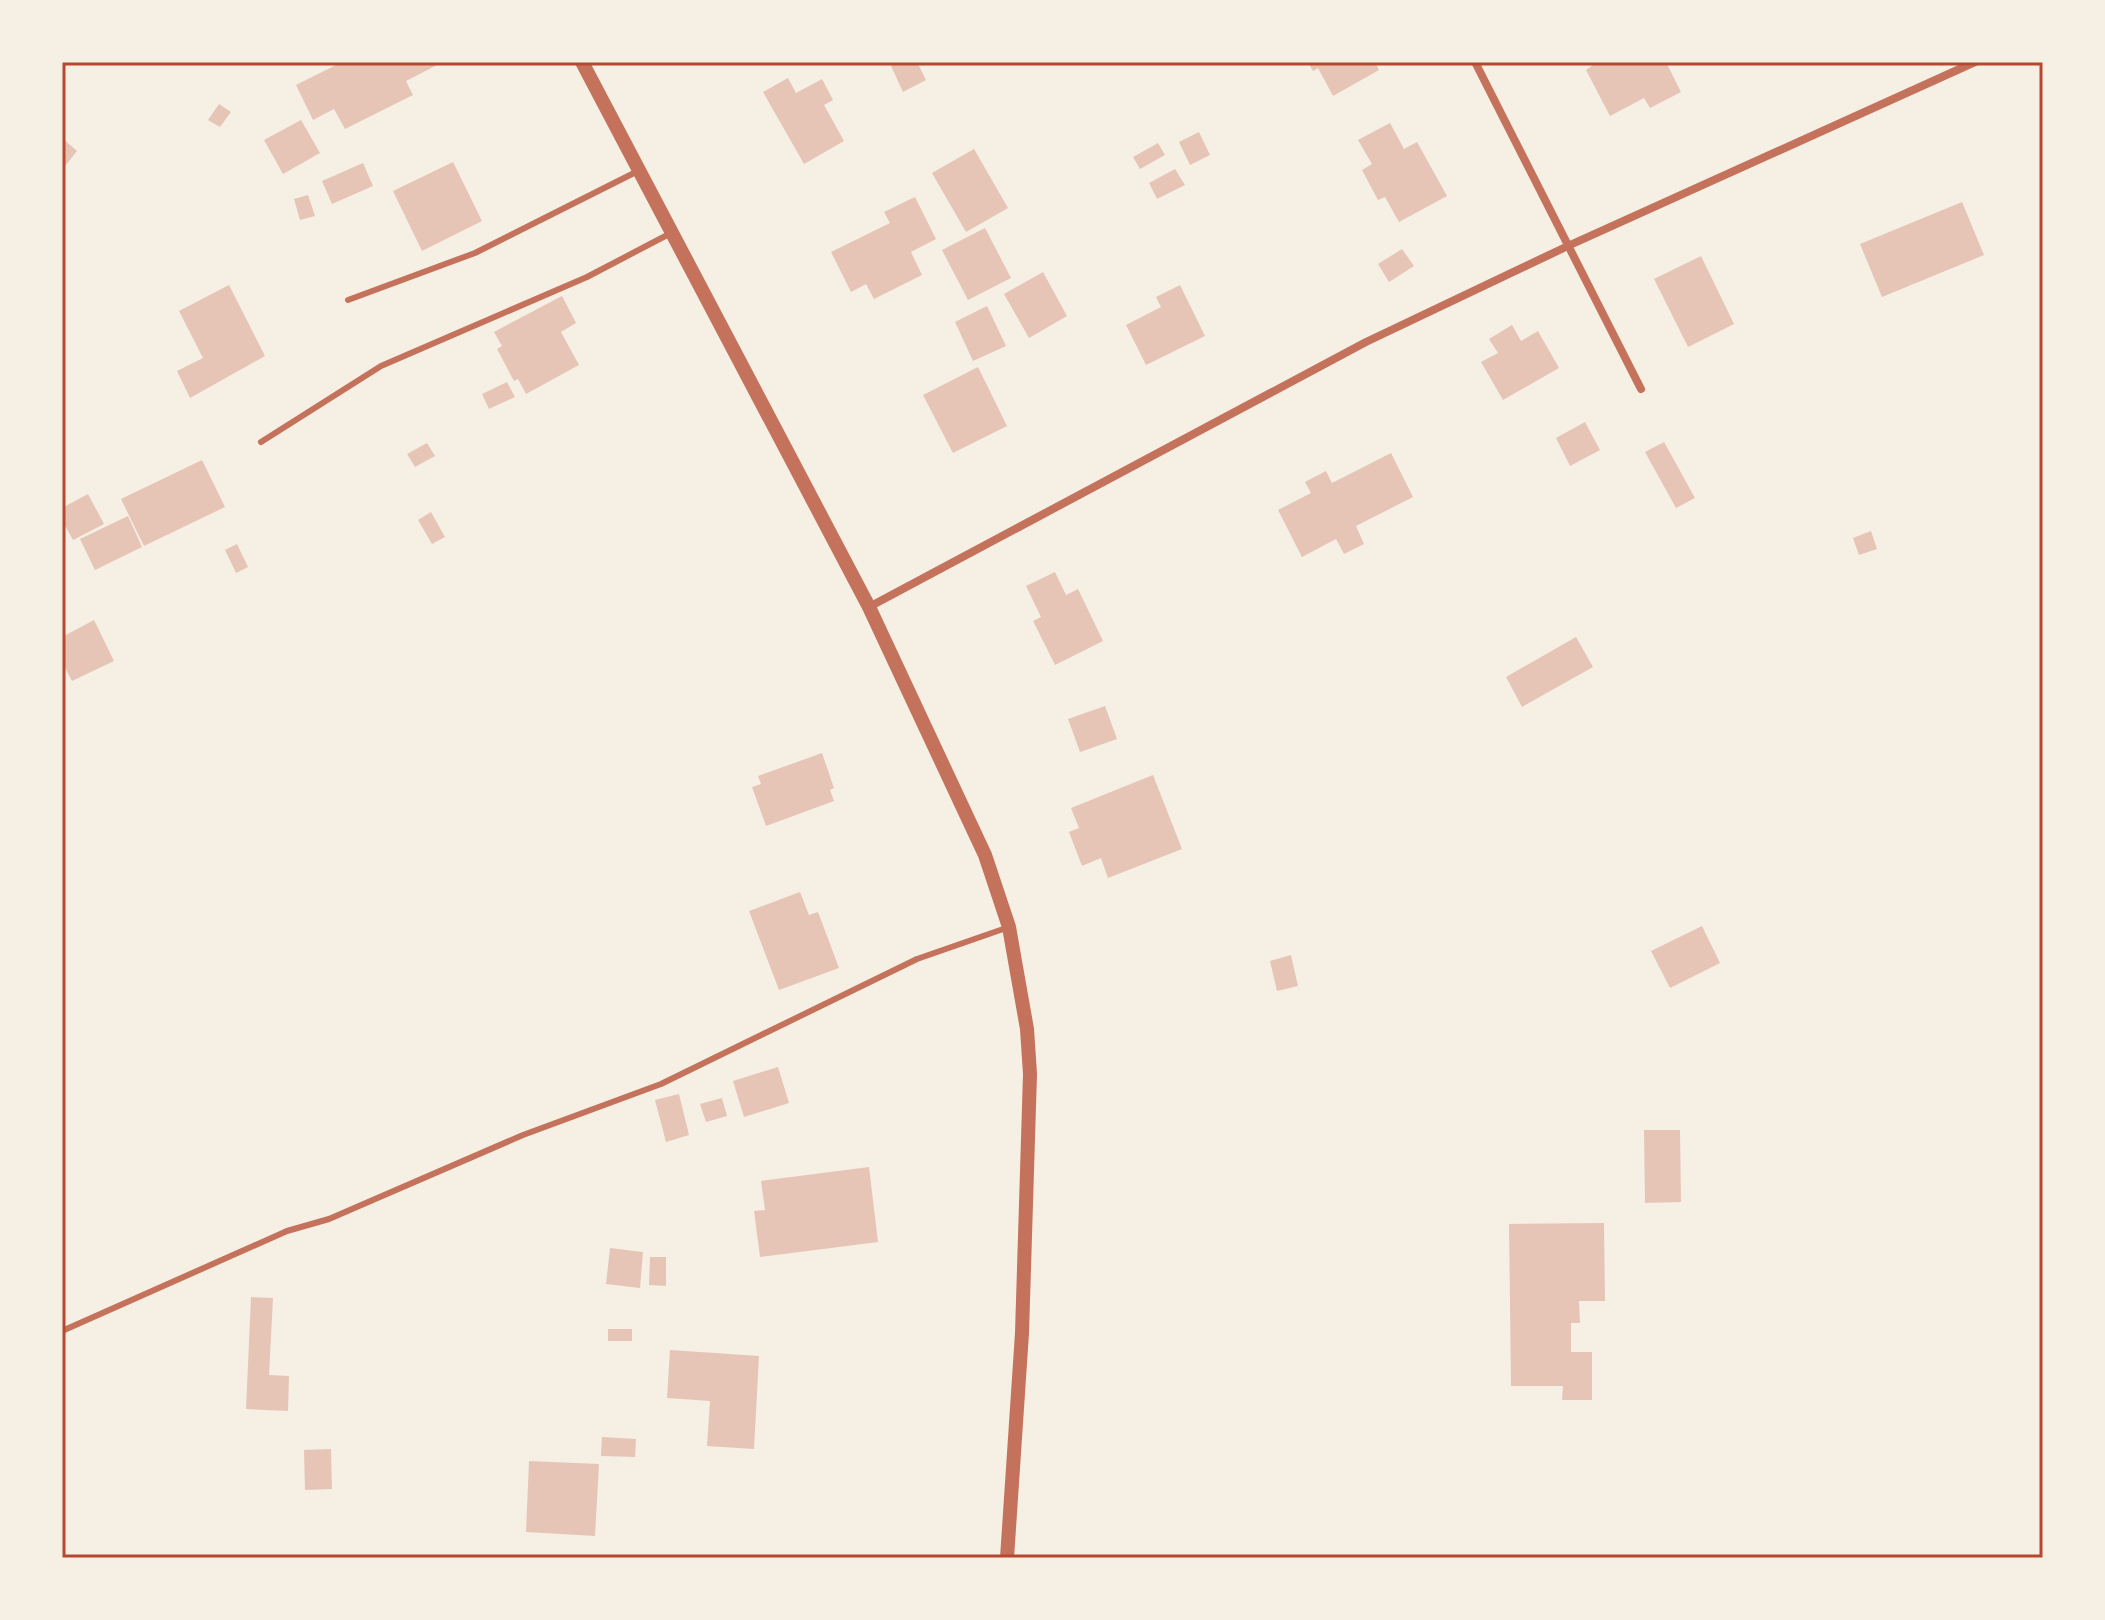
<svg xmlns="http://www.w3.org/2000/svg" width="2105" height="1620" viewBox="0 0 2105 1620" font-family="'Source Serif 4',serif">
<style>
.building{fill:#e6c5b7}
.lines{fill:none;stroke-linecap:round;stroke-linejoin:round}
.service{stroke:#c5725c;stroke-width:6}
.minor{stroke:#c5725c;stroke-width:8}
.tertiary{stroke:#c5725c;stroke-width:14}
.neatline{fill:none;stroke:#b5482f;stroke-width:3}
</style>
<rect width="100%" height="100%" fill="#f6efe4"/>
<g class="building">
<path d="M342 62H443L406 81 413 95 345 129 334 109 313 120 296 85Z"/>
<path d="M899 62H917L926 80 903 92 891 66Z"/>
<path d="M1308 62H1375L1379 70 1333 96 1318 68 1313 71Z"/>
<path d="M1597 62H1666L1681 92 1650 108 1644 98 1610 116 1586 70Z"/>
<path d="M788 78 796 93 822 79 833 100 824 105 844 141 804 164 763 92Z"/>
<path d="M219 104 231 112 220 127 208 120Z"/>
<path d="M301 120 320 153 283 174 264 140Z"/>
<path d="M1390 123 1404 149 1417 142 1447 196 1399 222 1385 197 1378 200 1362 170 1372 164 1358 140Z"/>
<path d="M1199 132 1210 155 1190 165 1179 142Z"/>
<path d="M62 138 77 151 62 170Z"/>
<path d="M1158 143 1165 155 1140 169 1133 157Z"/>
<path d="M974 149 1008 208 966 232 932 173Z"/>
<path d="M453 162 482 221 422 251 393 191Z"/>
<path d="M363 163 373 186 332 204 322 181Z"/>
<path d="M1175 169 1185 185 1157 199 1149 183Z"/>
<path d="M308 195 315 216 300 220 294 199Z"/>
<path d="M915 197 936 239 911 252 922 275 874 299 866 284 851 292 831 252 890 223 884 212Z"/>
<path d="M1962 202 1984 255 1882 297 1860 244Z"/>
<path d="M985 228 1011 278 968 300 942 250Z"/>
<path d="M1402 249 1414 266 1389 282 1378 264Z"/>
<path d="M1701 256 1734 324 1688 347 1654 279Z"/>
<path d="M1043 272 1067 316 1029 338 1004 294Z"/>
<path d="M229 285 265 356 190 398 177 371 203 358 179 311Z"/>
<path d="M1180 285 1205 336 1146 365 1126 325 1161 307 1156 297Z"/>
<path d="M562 296 576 323 561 332 579 365 526 394 518 379 514 381 497 349 502 346 494 332Z"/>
<path d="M987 306 1006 346 973 361 955 322Z"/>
<path d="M1512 325 1521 341 1538 331 1559 368 1503 400 1481 362 1498 353 1489 339Z"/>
<path d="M978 367 1007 426 953 453 923 395Z"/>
<path d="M507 382 515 397 489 409 482 394Z"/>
<path d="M1585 422 1600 450 1570 466 1556 438Z"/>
<path d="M1664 442 1695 498 1676 508 1645 452Z"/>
<path d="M427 443 435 456 415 467 407 454Z"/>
<path d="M1391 453 1413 497 1356 526 1364 544 1344 554 1336 539 1302 557 1278 510 1311 493 1305 482 1326 471 1332 483Z"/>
<path d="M202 460 225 507 144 546 121 499Z"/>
<path d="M88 494 104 524 73 540 62 520V508Z"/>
<path d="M431 512 445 537 432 544 418 520Z"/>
<path d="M128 516 142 547 95 570 80 539Z"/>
<path d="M1871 531 1877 549 1859 555 1853 538Z"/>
<path d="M237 544 248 567 236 573 225 550Z"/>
<path d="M1055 572 1066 595 1078 589 1103 641 1055 665 1033 621 1041 617 1026 586Z"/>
<path d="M94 620 114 661 72 681 62 662V637Z"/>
<path d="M1576 637 1593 667 1522 707 1506 677Z"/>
<path d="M1105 706 1117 739 1080 752 1068 719Z"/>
<path d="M822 753 834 788 830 790 834 801 766 826 752 787 761 784 758 776Z"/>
<path d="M1153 775 1182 849 1108 878 1101 858 1082 866 1069 832 1079 828 1071 808Z"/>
<path d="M800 892 809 915 818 912 839 968 779 990 749 911Z"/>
<path d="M1702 926 1720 963 1670 988 1651 951Z"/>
<path d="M1291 955 1298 986 1277 991 1270 961Z"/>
<path d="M778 1067 789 1103 744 1117 733 1081Z"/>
<path d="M679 1094 689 1135 666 1142 655 1100Z"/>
<path d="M722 1098 727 1116 706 1122 700 1104Z"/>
<path d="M1644 1130H1680L1681 1202 1645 1203Z"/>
<path d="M869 1167 878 1242 760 1257 754 1211 765 1210 761 1181Z"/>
<path d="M1604 1223 1605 1301H1579L1580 1323H1571V1352H1592V1400H1562L1563 1386H1511L1509 1224Z"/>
<path d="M610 1248 643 1252 640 1288 606 1284Z"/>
<path d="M650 1257H666V1286L649 1285Z"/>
<path d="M251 1297 273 1298 269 1375 289 1376 288 1411 246 1409Z"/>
<rect x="608" y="1329" width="24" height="12"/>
<path d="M670 1350 759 1356 754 1449 707 1446 710 1401 667 1398Z"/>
<path d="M602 1437 636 1439 635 1457 601 1456Z"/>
<path d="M331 1449 332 1489 305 1490 304 1450Z"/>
<path d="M529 1461 599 1464 595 1536 526 1532Z"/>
</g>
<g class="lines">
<g class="service">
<path d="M348 300 475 253 640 170"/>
<path d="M261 442 381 366 587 277 673 232"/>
<path d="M62 1331 287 1231 329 1219 523 1135 661 1084 917 959 1009 927"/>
</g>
<g class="minor">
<path d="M1475 62 1641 389"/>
<path d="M869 607 1366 342 1570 245 1975 62"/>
</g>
<path class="tertiary" d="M582 62 869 607 985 855 1009 927 1027 1029 1030 1074 1022 1333 1007 1558"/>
</g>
<rect width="2105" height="1620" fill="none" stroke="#f6efe4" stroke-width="128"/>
<rect x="64" y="64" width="1977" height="1492" class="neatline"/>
</svg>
